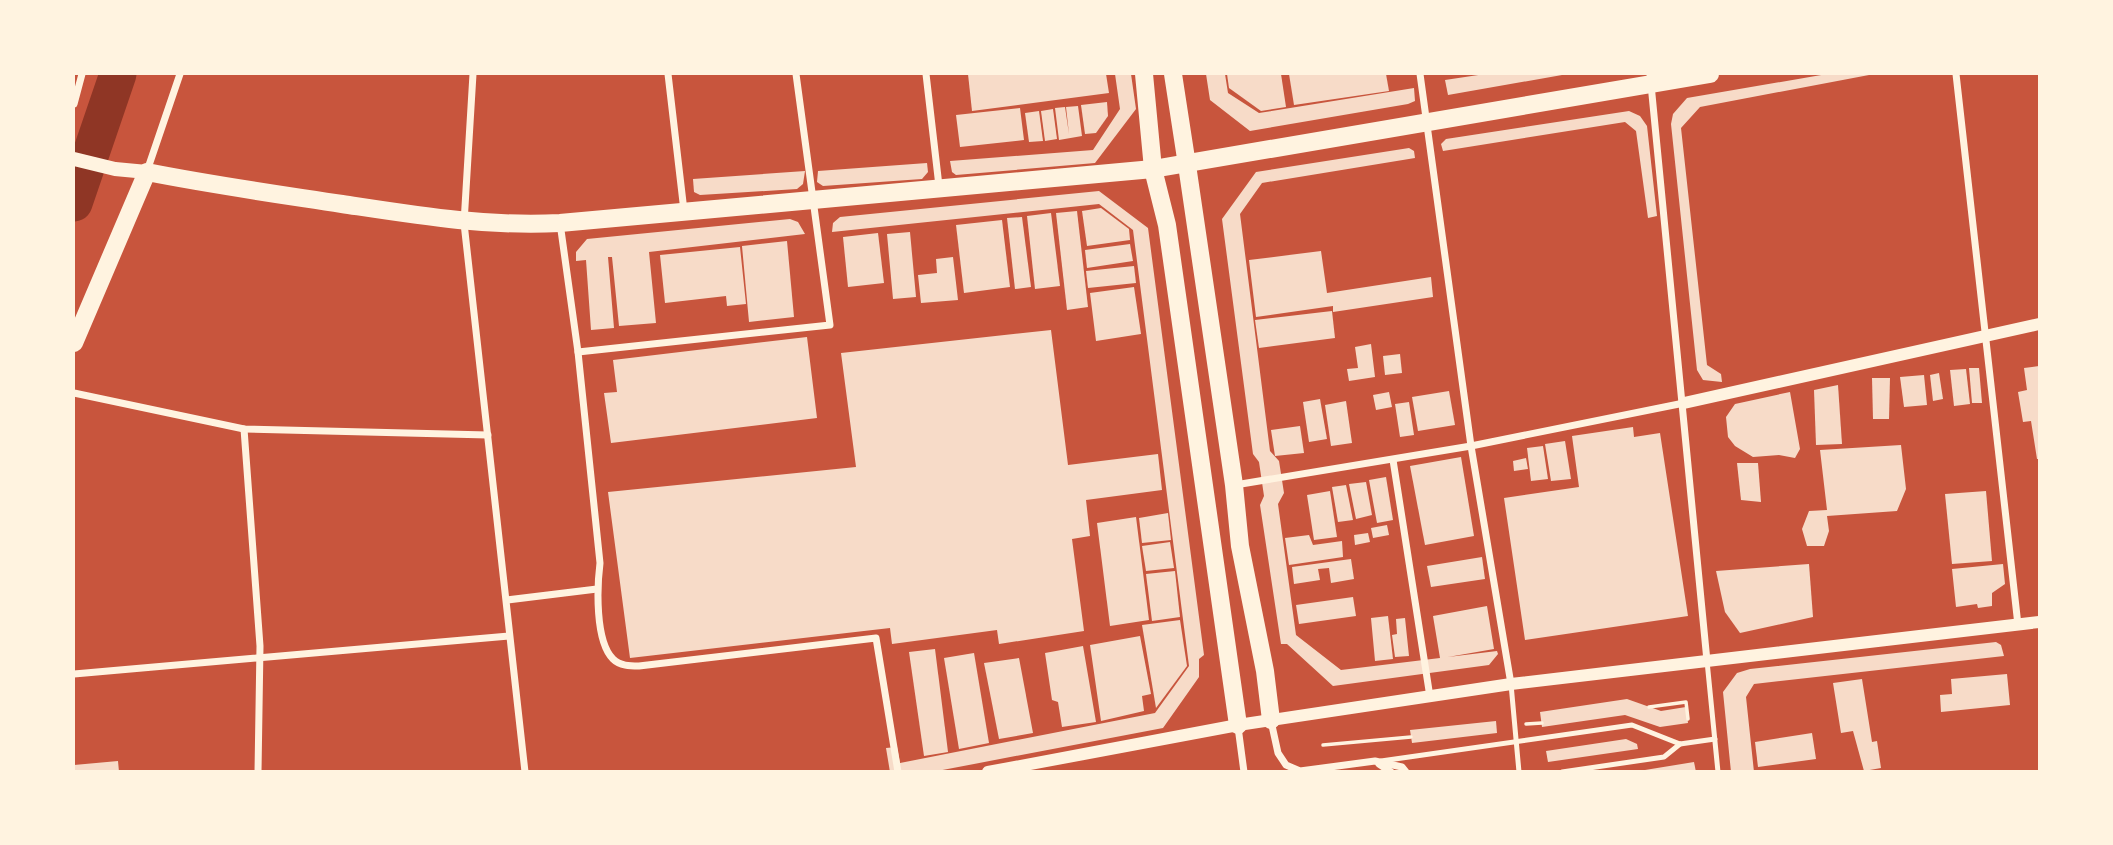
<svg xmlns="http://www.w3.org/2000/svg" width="2113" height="845" viewBox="0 0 2113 845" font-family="Roboto,sans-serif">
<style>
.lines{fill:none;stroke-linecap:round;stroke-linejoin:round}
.river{stroke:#8f3625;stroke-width:37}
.building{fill:#f7dbc8}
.path{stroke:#fff3e0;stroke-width:3.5}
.service{stroke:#fff3e0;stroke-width:5}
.minor{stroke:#fff3e0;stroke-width:7}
.tertiary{stroke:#fff3e0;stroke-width:12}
.secondary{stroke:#fff3e0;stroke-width:14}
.primary{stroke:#fff3e0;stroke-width:18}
.trunk{stroke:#fff3e0;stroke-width:18}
</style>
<rect width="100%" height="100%" fill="#c8553d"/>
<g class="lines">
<path class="river" d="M74 203 118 74"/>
</g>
<g class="building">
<path d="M968 74H1106L1109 93 972 111Z"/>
<path d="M1115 74H1131L1136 109 1095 163 956 175 952 172 950 161 1093 150 1120 109Z"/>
<path d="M1206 74H1225L1228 93 1259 113 1414 88 1415 101 1408 104 1250 131 1210 100Z"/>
<path d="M1227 74H1281L1286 107 1261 111 1229 88Z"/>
<path d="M1289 74H1386L1389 91 1294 105Z"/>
<path d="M1485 74H1561L1562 75 1448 95 1445 80Z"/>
<path d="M1827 74 1869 75 1700 107 1681 128 1707 365 1721 374 1722 382 1703 380 1697 370 1671 124 1673 114 1687 98Z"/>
<path d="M1107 102 1108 116 1096 133 1085 134 1081 105Z"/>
<path d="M1078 106 1082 136 1059 140 1055 108 1065 107 1069 134 1066 107Z"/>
<path d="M1020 108 1024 140 960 147 956 115Z"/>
<path d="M1053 109 1057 139 1045 141 1041 111Z"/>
<path d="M1039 111 1043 141 1029 142 1025 113Z"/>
<path d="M1629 111 1640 116 1647 126 1657 216 1648 218 1636 131 1625 122 1443 151 1441 144 1446 139Z"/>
<path d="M1409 148 1414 151 1415 158 1262 183 1240 214 1270 451 1279 461 1284 493 1278 504 1296 635 1341 670 1440 658 1433 616 1487 606 1494 649 1448 657 1497 651 1498 654 1489 665 1333 686 1287 644H1281L1260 505 1264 496 1259 462 1253 454 1222 219 1256 172Z"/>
<path d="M927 163 928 172 922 179 823 186 817 182 818 171Z"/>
<path d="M805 171 803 184 797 189 700 195 694 192 693 179Z"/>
<path d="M1099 191 1148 228 1204 655 1199 659V677L1163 728 932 772H890L886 748 897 747 900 763 1155 713 1189 666 1133 230 1099 204 832 232 833 223 840 217Z"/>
<path d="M1101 208 1129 229 1130 240 1087 246 1082 211Z"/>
<path d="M1077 211 1088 307 1067 310 1056 213Z"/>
<path d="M1051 213 1060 286 1035 289 1027 216Z"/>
<path d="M1022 217 1031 287 1015 289 1007 218Z"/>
<path d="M790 219 798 222 805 234 649 252 656 323 619 326 612 257H608L614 328 591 330 586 260 576 261V252L587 239Z"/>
<path d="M1002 220 1010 287 964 293 956 225Z"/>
<path d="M910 232 916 297 893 299 887 234Z"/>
<path d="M878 233 884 283 848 287 843 237Z"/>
<path d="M787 241 794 317 749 322 742 246Z"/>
<path d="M1130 244 1133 261 1087 268 1085 250Z"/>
<path d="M740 247 746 304 727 306 726 296 665 303 660 255Z"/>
<path d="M1321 251 1327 293 1431 277 1433 297 1333 312V306L1256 317 1249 260Z"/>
<path d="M953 257 958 300 921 303 918 275 937 273 936 259Z"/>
<path d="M1134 266 1136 283 1088 288 1086 271Z"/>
<path d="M1134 287 1141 334 1096 341 1090 293Z"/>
<path d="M1332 311 1335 338 1259 348 1255 320Z"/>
<path d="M1051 330 1068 465 1158 454 1162 490 1086 500 1090 536 1072 539 1084 631 999 644 997 630 892 644 890 628 630 658 608 492 856 467 841 353Z"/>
<path d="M807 337 817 418 611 443 604 393 617 392 613 360Z"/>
<path d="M1371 344 1375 377 1349 381 1347 369 1358 368 1355 347Z"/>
<path d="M1400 354 1402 373 1385 375 1383 356Z"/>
<path d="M2039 366V459H2037L2031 421 2023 422 2018 392 2027 390 2024 368Z"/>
<path d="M1969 368H1979L1982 403H1972Z"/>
<path d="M1966 369 1970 404 1954 406 1950 370Z"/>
<path d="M1939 373 1943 399 1933 401 1930 375Z"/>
<path d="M1924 375 1927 405 1904 407 1900 377Z"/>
<path d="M1872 378H1890L1889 419H1873Z"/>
<path d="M1838 385 1842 444 1816 445 1814 390Z"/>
<path d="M1449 391 1455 425 1418 431 1412 397Z"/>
<path d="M1389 392 1392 407 1376 410 1373 395Z"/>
<path d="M1790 392 1800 449 1795 458 1779 455 1753 457 1735 446 1728 437 1726 417 1735 404Z"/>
<path d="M1320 399 1327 439 1309 442 1303 402Z"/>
<path d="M1346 401 1352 443 1331 446 1325 405Z"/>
<path d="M1409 402 1414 435 1400 437 1395 404Z"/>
<path d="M1300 426 1304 453 1275 456 1271 430Z"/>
<path d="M1633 427 1634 437 1660 433 1688 616 1525 640 1504 498 1579 487 1572 436Z"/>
<path d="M1565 441 1571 479 1551 481 1545 444Z"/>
<path d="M1901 445 1906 489 1897 511 1827 516 1829 531 1824 546H1807L1802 529 1809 511 1827 510 1820 450Z"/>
<path d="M1543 446 1548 479 1531 481 1527 448Z"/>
<path d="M1461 457 1474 536 1425 545 1410 466Z"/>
<path d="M1526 458 1528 469 1514 471 1513 461Z"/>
<path d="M1737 463H1758L1761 502 1741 500Z"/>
<path d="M1386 477 1393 520 1377 523 1369 480Z"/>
<path d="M1366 482 1372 515 1356 519 1349 484Z"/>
<path d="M1346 485 1353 520 1338 522 1332 487Z"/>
<path d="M1330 491 1337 537 1314 540 1307 495Z"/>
<path d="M1986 491 1992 561 1952 564 1945 494Z"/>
<path d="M1168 513 1171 540 1142 543 1139 518Z"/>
<path d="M1136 517 1149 620 1110 626 1097 523Z"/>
<path d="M1387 525 1389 535 1373 538 1371 528Z"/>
<path d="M1368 533 1370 542 1355 545 1354 535Z"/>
<path d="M1309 535 1313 545 1342 541 1343 557 1289 565 1285 538Z"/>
<path d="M1170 542 1174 568 1146 571 1142 546Z"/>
<path d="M1482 557 1485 579 1431 587 1427 566Z"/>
<path d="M1351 559 1354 579 1331 583 1329 568 1318 569 1320 580 1294 584 1292 567Z"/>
<path d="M1809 564 1813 617 1740 633 1725 612 1716 571Z"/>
<path d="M2003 564 2005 584 1992 593V606L1978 608 1977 604 1956 607 1952 569Z"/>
<path d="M1175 571 1180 617 1152 621 1146 574Z"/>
<path d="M1353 597 1356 616 1299 624 1296 605Z"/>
<path d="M1388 616 1393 659 1375 661 1371 618Z"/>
<path d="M1405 618 1409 656 1395 657 1392 635 1397 634 1396 619Z"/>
<path d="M1180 620 1187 666 1156 708 1142 625Z"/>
<path d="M1140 636 1151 694 1142 696 1144 711 1101 721 1090 645Z"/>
<path d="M1996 642 2001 645 2004 656 1754 684 1746 697 1754 772H1731L1723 692 1737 673 1750 669Z"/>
<path d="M1083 646 1096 722 1062 727 1058 702 1052 700 1045 653Z"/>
<path d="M935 649 948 752 924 756 909 652Z"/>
<path d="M974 653 989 743 959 749 944 658Z"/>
<path d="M1019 658 1033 733 999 739 984 663Z"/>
<path d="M2007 674 2010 705 1941 712 1940 695 1952 694 1951 679Z"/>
<path d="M1862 679 1872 742 1877 741 1881 768 1864 771 1853 731 1841 733 1833 683Z"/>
<path d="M1627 699 1661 711 1686 707 1688 723 1660 727 1625 715 1542 727 1540 712Z"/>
<path d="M1496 721 1497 733 1412 743 1410 730Z"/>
<path d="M1812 733 1816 759 1758 767 1755 742Z"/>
<path d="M1626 739 1637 744 1638 749 1548 762 1546 751Z"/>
<path d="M118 761 119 772H74V765Z"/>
<path d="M1694 762 1696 772H1645V770Z"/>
</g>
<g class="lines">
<g class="path">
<path d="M1649 707 1686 702 1688 719"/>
<path d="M1526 724 1542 723"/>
<path d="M1323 745 1411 737"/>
</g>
<g class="service">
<path d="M1707 661 1718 772"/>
<path d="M1511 684 1519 772"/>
<path d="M1381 761 1632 725 1680 744 1715 739"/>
<path d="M1562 772 1664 757 1680 744"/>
</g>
<g class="minor">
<path d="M473 74 464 223 525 772"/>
<path d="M668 74 684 211"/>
<path d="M926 74 939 186"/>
<path d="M1420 74 1471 446 1511 684"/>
<path d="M1650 74 1707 661"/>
<path d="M1956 74 2018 625"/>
<path d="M74 104 82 74"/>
<path d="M147 171 180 74"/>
<path d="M560 223 578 352 600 563C597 587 595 641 613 659 620 666 630 666 639 666L876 638 898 772"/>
<path d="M578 352 830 325 796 74"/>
<path d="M74 393 244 429 488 435"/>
<path d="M244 429 260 646 258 772"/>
<path d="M1393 460 1430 697"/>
<path d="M1235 485 1471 446 1684 403"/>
<path d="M507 600 597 589"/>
<path d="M74 674 509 636"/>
<path d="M1271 721 1278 753 1286 765 1300 771 1375 761 1402 767 1406 772"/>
<path d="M1238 727 1244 772"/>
<path d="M1379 764 1391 772"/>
</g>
<g class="tertiary">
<path d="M1684 403 2039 324"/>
<path d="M988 772 1238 725 1511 684 2039 622"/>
</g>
<path class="secondary" d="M74 159 115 169 147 172"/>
<g class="primary">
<path d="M1187 165 1234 485 1240 546 1265 671 1271 720"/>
<path d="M1153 169 1167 225 1238 725"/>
</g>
<g class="trunk">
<path d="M1144 74 1153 169"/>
<path d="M1173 74 1187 165"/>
<path d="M74 343 147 172C212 185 277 194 342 204 415 215 486 227 560 223L1153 169 1710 74"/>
</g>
</g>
<rect width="2113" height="845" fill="none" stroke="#fff3e0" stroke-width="150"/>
</svg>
